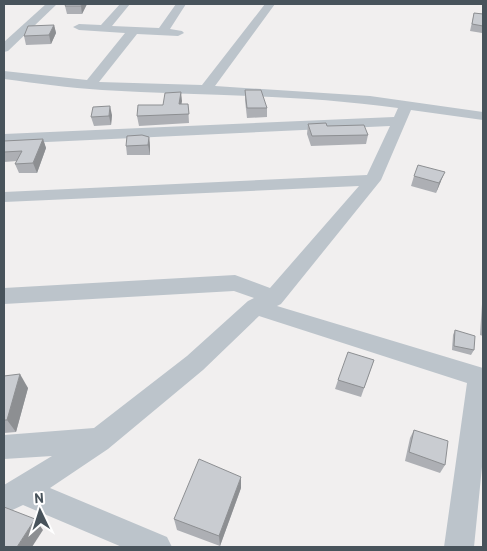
<svg xmlns="http://www.w3.org/2000/svg" width="487" height="551" viewBox="0 0 487 551" font-family="Barlow,sans-serif">
<style>
.lines{fill:none;stroke-linecap:round;stroke-linejoin:round}
.minor{fill:#bcc4cb;fill-rule:evenodd}
.wall{fill:#adafb4}
.shaded-wall{fill:#8d8f92}
.building{fill:#c9ccd1;stroke:#8d8f92}
</style>
<rect width="100%" height="100%" fill="#f1efef"/>
<g class="lines">
<g class="minor">
<path d="M46 4H57L8 51 4 52V42Z"/>
<path d="M120 4H130L112 26 159 28 176 4H186L170 29 182 31 184 33 178 36 137 34 99 82 202 85 265 4H275L215 86 370 96 483 112V120L411 110 381 180 281 304 277 306 483 368V457L474 547H444L467 383 259 316 203 370 108 449 50 488 167 537 172 547H122L23 505 4 514V485L52 456 4 459V435L94 428 187 356 248 301 254 298 234 291 4 304V288L235 275 270 288 359 186 4 202V192L367 175 390 126 4 144V134L394 117 398 108C300 94 201 96 102 90 69 88 36 83 4 79V71L87 80 125 33 79 30 73 27 79 24 101 25Z"/>
</g>
</g>
<g class="wall">
<path d="M87 4 82 14H67L65 6Z"/>
<path d="M474 13 483 14V29L482 33 470 31Z"/>
<path d="M54 25 56 33 51 44 26 45 24 36Z"/>
<path d="M245 90 267 108V117L247 118 245 100Z"/>
<path d="M181 92V104H188L189 123 139 126 137 116 163 105Z"/>
<path d="M112 115 111 125 94 126 91 117Z"/>
<path d="M308 124 327 126 368 135 366 144 311 146 307 134Z"/>
<path d="M149 137 150 146V155H127L126 146Z"/>
<path d="M43 139 46 148 37 173H19L15 164 17 161 4 162V141Z"/>
<path d="M414 176 441 181 436 193 411 186Z"/>
<path d="M483 302V336L480 335 482 304Z"/>
<path d="M455 330 474 350 471 355 452 350 453 335Z"/>
<path d="M374 360 361 397 335 389 338 380Z"/>
<path d="M4 376 28 388 16 432 4 433Z"/>
<path d="M414 430 445 465 440 473 405 461 410 438Z"/>
<path d="M241 488 220 546 177 530 174 519Z"/>
</g>
<g class="shaded-wall">
<path d="M82 4H87L82 14 81 6Z"/>
<path d="M54 25 56 33 51 44 49 35Z"/>
<path d="M181 92 182 101 180 114 179 104Z"/>
<path d="M110 106 112 115 111 125 109 116Z"/>
<path d="M149 137 150 146V155L148 145Z"/>
<path d="M43 139 46 148 37 173 33 163Z"/>
<path d="M445 172 441 181 436 193 439 183Z"/>
<path d="M20 374 28 388 16 432 7 420Z"/>
<path d="M241 477V488L220 546 219 536Z"/>
<path d="M35 519 43 530 32 547H17Z"/>
</g>
<g class="building">
<path d="M66 4H82L81 6H65Z"/>
<path d="M474 13 483 14V26L472 24Z"/>
<path d="M54 25 49 35 24 36 28 26Z"/>
<path d="M245 90H261L267 108H247Z"/>
<path d="M181 92 179 104H188L189 114 137 116 138 105H163L165 93Z"/>
<path d="M110 106 109 116 91 117 93 107Z"/>
<path d="M326 123 327 126 364 125 368 135 312 136 308 124Z"/>
<path d="M142 135 149 137 148 145 126 146 127 136Z"/>
<path d="M43 139 33 163 15 164 22 151 4 152V141Z"/>
<path d="M418 165 445 172 439 183 414 176Z"/>
<path d="M455 330 475 336 474 350 454 346Z"/>
<path d="M348 352 374 360 364 388 338 380Z"/>
<path d="M20 374 7 420H4V376Z"/>
<path d="M414 430 448 441 445 465 409 452Z"/>
<path d="M199 459 241 477 219 536 174 519Z"/>
<path d="M4 507 35 519 17 547H4Z"/>
</g>
<rect width="487" height="551" fill="none" stroke="#48535b" stroke-width="10"/>
<g transform="translate(40 511) rotate(356)" stroke="#ffffff" stroke-width="4" paint-order="stroke">
<path d="M0-4L9 19L0 12L-9 19Z" fill="#48535b"/>
<text y="-8" font-size="14" font-weight="bold" text-anchor="middle" fill="#48535b">N</text>
</g>
</svg>
